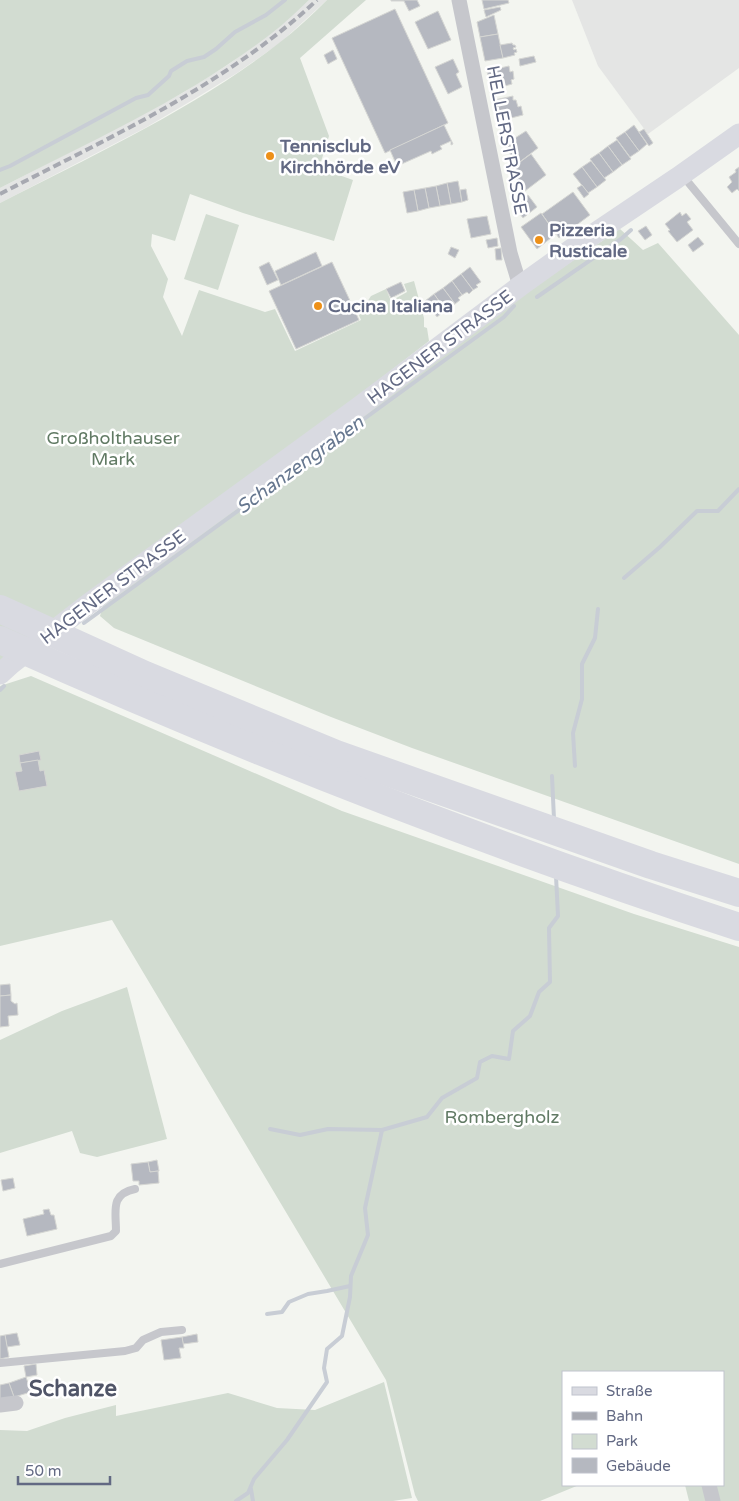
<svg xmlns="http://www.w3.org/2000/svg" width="739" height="1501" viewBox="0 0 739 1501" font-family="'Varela Round',sans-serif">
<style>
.built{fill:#e4e5e4}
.green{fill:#d2dcd1}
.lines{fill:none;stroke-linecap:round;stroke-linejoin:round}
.stream{stroke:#c8cdd5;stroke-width:4}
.building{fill:#b5b8c0;stroke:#d5d6d3}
.lane{stroke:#c6c7cc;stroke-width:8}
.street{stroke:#c6c7cc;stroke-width:15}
.secondary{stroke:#d9dae1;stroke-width:21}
.highway{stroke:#d9dae1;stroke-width:28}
.rail{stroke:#a7a9b1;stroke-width:4;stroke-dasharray:8 4;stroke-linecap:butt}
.poi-dot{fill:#ed9018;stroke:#fff;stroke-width:2}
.labels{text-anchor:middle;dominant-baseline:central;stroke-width:5;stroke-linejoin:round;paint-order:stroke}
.street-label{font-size:18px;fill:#626983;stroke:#fff}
.poi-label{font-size:18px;font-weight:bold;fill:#626983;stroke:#fff;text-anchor:start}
.park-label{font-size:18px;fill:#617a64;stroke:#fff}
.water-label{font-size:19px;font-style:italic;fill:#66778f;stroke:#fff}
.district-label{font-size:22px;font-weight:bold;fill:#505568;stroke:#fff}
</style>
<rect width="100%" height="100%" fill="#f3f5f0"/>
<g class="built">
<path d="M309 0H327L280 43 237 73 191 101 145 128 0 203V188L138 117 184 92 229 64 272 32Z"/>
<path d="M572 0H739V68L648 134 598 66Z"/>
</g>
<g class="green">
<path d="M0 0H309C297 11 285 23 272 33 190 97 92 141 0 188Z"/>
<path d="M327 0H366L300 58 329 136 319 168 353 180 334 241 243 213 190 194 175 241 152 234 151 246 168 279 163 297 182 336 199 290 265 312 275 309 295 351 361 320 356 308 367 302 371 296 386 289 391 301 407 292 404 284 414 281 424 318V327L427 328 429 341 0 674V203C95 154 194 109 279 43 296 30 312 15 327 0Z"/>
<path d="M206 214 239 225 218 290 184 279Z"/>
<path d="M620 229 643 250 658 243 739 335V864L412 748 331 717 114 628 100 616 103 606 502 308Z"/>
<path d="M31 676 342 811 634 914 739 947V1501H689L685 1485H723V1372H563V1485H579L540 1501H418L415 1495 386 1380 112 920 0 946V686Z"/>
<path d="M127 987 167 1139 97 1157 80 1153 72 1131 0 1153V1040L62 1011Z"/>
<path d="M384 1382 412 1498 393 1501H0V1430L27 1431 65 1418 116 1405V1416L228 1393 277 1408 315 1410Z"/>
</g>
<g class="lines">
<g class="stream">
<path d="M0 170 10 166 136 98 148 95 169 76 171 71 187 61 204 57 216 49 235 32 266 15 285 0"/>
<path d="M537 297 621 239 631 230"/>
<path d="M624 578 660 547 697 511H718L739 489"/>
<path d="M84 623 504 317 514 306"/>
<path d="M0 690 4 686"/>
<path d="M575 766 573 733 582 699V664L595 638 598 609"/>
<path d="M552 776 554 819"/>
<path d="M270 1129 300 1135 328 1129 382 1130"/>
<path d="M267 1314 282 1312 289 1302 308 1294 327 1291 350 1286"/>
<path d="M251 1489 253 1501"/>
<path d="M236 1501 248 1493 254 1479 287 1440 327 1382 324 1368 327 1349 342 1336 350 1297 351 1276 368 1235 365 1208 382 1130 427 1117 442 1098 477 1078 480 1062 492 1056 509 1059 513 1031 530 1016 539 992 550 982 549 928 558 916 556 876"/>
</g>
</g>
<g class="building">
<path d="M391 0H417L420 6 409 11 404 1H391Z"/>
<path d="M482 0H508L509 3 484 9Z"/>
<path d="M500 7 501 10 486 17 484 10Z"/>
<path d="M395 9 448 123 385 153 332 38Z"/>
<path d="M438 11 451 40 428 49 415 22Z"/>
<path d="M494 15 498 34 480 37 477 22Z"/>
<path d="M498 34 503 58 485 61 480 37Z"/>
<path d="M512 43 513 45H515L516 47 513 48 514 50 516 49 517 52 514 53 515 55 503 58 500 45Z"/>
<path d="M333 50 337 59 328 64 324 55Z"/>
<path d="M534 56 536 62 520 66 519 59Z"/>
<path d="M453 59 459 72 456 74 462 87 448 94 435 67Z"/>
<path d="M509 66 510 72 513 71 514 79 511 80 512 84 491 90 487 71Z"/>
<path d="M513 96V100H516L518 107 521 106 523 115 499 121 494 100Z"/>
<path d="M444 125 453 144 451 145V141L440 146 442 149 432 154 431 151 397 166 390 150Z"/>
<path d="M634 125 647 144 639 151 625 132Z"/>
<path d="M644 129 653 143 649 146 639 132Z"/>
<path d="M526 131 538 148 517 164 504 145Z"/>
<path d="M625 132 639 151 630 157 616 138Z"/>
<path d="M617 140 631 159 622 165 608 146Z"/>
<path d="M608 146 622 165 613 172 599 153Z"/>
<path d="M599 153 613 172 604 178 590 159Z"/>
<path d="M531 154 546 175 525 191 509 170Z"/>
<path d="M591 161 606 180 597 187 582 167Z"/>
<path d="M582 167 597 187 588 193 573 174Z"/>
<path d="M739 167V191L737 189 732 193 727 187 732 182 729 177 736 172 735 170Z"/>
<path d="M458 181 462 202 451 204 447 183Z"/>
<path d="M447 183 451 204 440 206 436 186Z"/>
<path d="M582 185 589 194 584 198 577 188Z"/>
<path d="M436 186 440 206 429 208 425 188Z"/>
<path d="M425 188 429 208 418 211 414 190Z"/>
<path d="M466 189 468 200 462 202 460 190Z"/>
<path d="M414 190 418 211 407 213 403 192Z"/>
<path d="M573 192 590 215 559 238 542 214Z"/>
<path d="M528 195 537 207 523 218 514 206Z"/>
<path d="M680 212 682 216 686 213 691 219 687 222 693 230 677 242 668 231 670 230 665 224Z"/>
<path d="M541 213 556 234 537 249 521 227Z"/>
<path d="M487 216 491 234 471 238 467 219Z"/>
<path d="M646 226 652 235 645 240 638 231Z"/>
<path d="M698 237 704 244 693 252 688 245Z"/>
<path d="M497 238 498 246 488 248 486 240Z"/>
<path d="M451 247 459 250 455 258 448 254Z"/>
<path d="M501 248 502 260H496L495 249Z"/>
<path d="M316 252 322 266 281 285 275 271Z"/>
<path d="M269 262 278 280 267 285 259 267Z"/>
<path d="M332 262 359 320 296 349 269 291Z"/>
<path d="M470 267 481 282 476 285 478 287 473 290 461 274Z"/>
<path d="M461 274 473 290 469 294 467 292 462 295 452 281Z"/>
<path d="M452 281 462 295 458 298 460 300 455 304 443 288Z"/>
<path d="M401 282 405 291 391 298 386 289Z"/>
<path d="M443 288 455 304 451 307 449 305 444 308 434 294Z"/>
<path d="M434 294 444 308 440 311 442 313 437 317 425 301Z"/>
<path d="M39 751 41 760 20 763 19 755Z"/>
<path d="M38 760 40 771 44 770 47 786 19 791 15 772 22 771 20 763Z"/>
<path d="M10 984 11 995 0 996V985Z"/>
<path d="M11 995V1001L15 1004 17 1003 18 1015 8 1016 9 1026 0 1027V996Z"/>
<path d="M157 1160 159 1171 150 1172 148 1162Z"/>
<path d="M148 1162 150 1172 158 1171 159 1183 139 1185V1181H133L131 1164Z"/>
<path d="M13 1178 15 1188 3 1191 1 1180Z"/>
<path d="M49 1209 51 1215H54L57 1229 27 1236 23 1219 44 1214 43 1210Z"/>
<path d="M17 1333 20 1345 7 1347 5 1335Z"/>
<path d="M197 1334 198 1342 183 1344 182 1337Z"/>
<path d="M5 1335 9 1357 0 1359V1336Z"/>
<path d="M182 1337 184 1348H179L181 1358 164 1360 161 1340Z"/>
<path d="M36 1364 37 1375 26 1377 24 1366Z"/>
<path d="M26 1377 31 1392 14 1397 9 1383Z"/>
<path d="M9 1383 14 1397 0 1402V1385Z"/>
</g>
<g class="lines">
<g class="lane">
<path d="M683 176 739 244"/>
<path d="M0 1264 111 1236 116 1231C116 1211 110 1194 135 1189"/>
<path d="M0 1363 125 1351 136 1348 143 1340 161 1332 182 1330"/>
</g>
<g class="street">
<path d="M459 0 510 253 520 286"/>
<path d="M0 1405 16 1403"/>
<path d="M709 1485 713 1501"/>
</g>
<path class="secondary" d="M0 674 11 664 87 605 359 407 520 286 576 246 677 178 739 134"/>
<g class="highway">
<path d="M0 609 145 675 336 754 651 865 739 893"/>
<path d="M0 640C241 748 488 845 739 927"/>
</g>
<path class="rail" d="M0 194C110 137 226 85 317 0"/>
</g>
<g class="poi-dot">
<circle cx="270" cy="156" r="5"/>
<circle cx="539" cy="240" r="5"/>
<circle cx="318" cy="306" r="5"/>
</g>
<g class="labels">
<g class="street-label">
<text transform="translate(507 140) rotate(79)">HELLERSTRASSE</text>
<text transform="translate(440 347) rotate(-37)">HAGENER STRASSE</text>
<text transform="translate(113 587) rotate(-37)">HAGENER STRASSE</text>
</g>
<g class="poi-label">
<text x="280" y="146">Tennisclub<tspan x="280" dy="21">Kirchhörde eV</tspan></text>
<text x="549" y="230">Pizzeria<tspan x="549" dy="21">Rusticale</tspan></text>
<text x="328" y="306">Cucina Italiana</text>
</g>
<g class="park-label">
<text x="113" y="438">Großholthauser<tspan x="113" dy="21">Mark</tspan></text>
<text x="502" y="1117">Rombergholz</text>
</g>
<g class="water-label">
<text transform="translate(300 465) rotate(-36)">Schanzengraben</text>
</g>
<g class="district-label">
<text x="73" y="1389">Schanze</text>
</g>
</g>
<rect x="562" y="1371" width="162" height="115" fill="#ffffff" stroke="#c0c3cd"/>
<rect x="572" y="1387" width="25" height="8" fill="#d9dae1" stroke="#c0c3cd"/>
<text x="606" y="1396" font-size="15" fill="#626983">Straße</text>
<rect x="572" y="1412" width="25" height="8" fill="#a7a9b1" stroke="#c0c3cd"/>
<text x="606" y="1421" font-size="15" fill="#626983">Bahn</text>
<rect x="572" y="1434" width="25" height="15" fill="#d2dcd1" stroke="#c0c3cd"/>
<text x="606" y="1446" font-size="15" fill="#626983">Park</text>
<rect x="572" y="1458" width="25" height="15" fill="#b5b8c0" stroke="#c0c3cd"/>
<text x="606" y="1471" font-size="15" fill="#626983">Gebäude</text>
<path d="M18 1476v8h92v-8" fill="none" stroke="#626983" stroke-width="2.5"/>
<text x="25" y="1476" font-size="15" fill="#626983" stroke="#ffffff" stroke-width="4" paint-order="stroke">50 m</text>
</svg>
